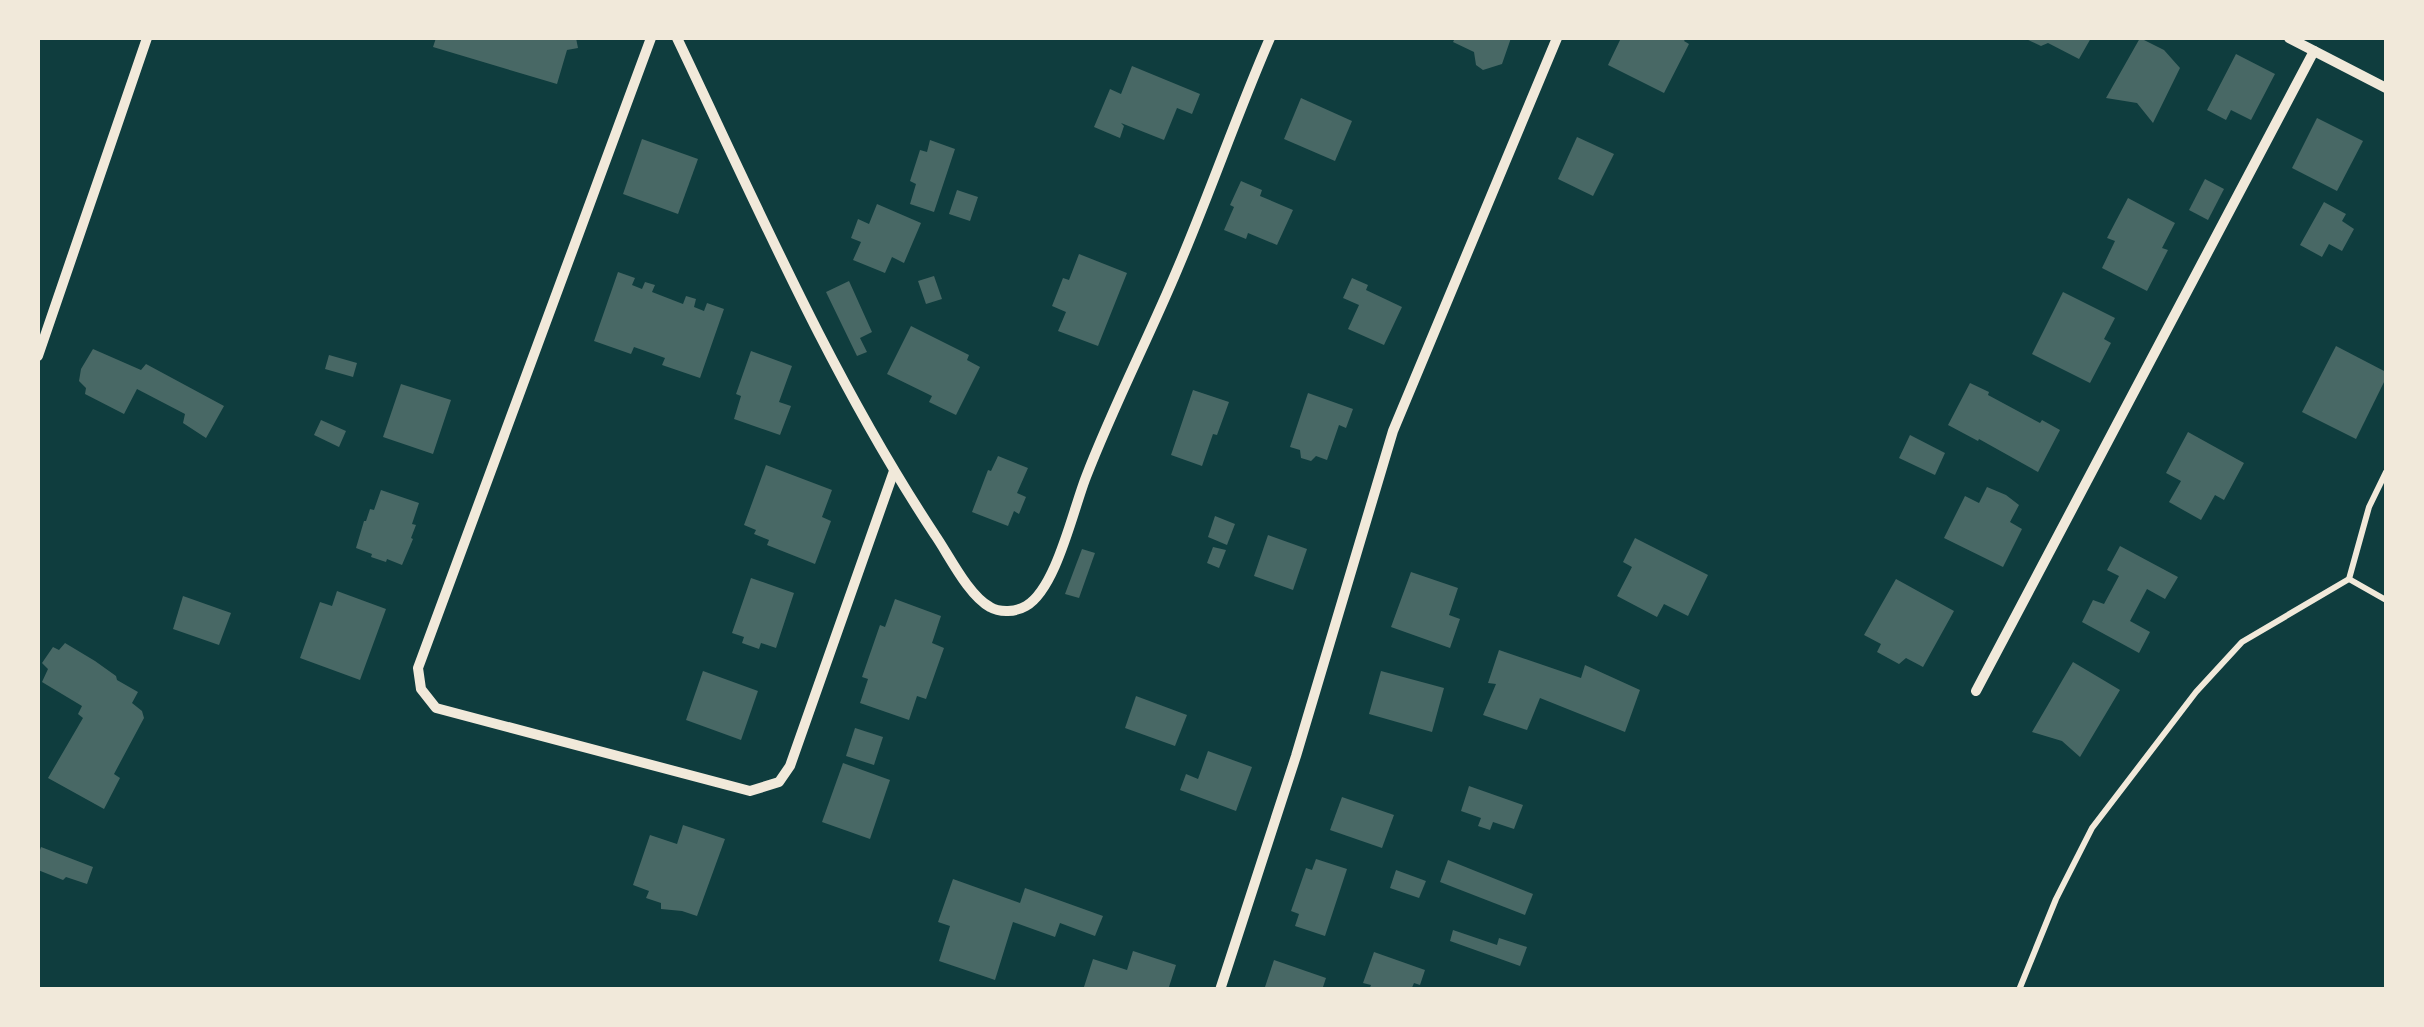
<svg xmlns="http://www.w3.org/2000/svg" width="2424" height="1027" viewBox="0 0 2424 1027" font-family="'Fira Sans Condensed',sans-serif">
<style>
.building{fill:#486865}
.lines{fill:none;stroke-linecap:round;stroke-linejoin:round}
.path{stroke:#f1e9da;stroke-width:6}
.minor{stroke:#f1e9da;stroke-width:10}
</style>
<rect width="100%" height="100%" fill="#0f3d3e"/>
<g class="building">
<path d="M436 38H576L578 48 567 50 557 84 433 47Z"/>
<path d="M1455 38H1511L1502 64 1483 70 1476 65 1474 52 1453 42Z"/>
<path d="M1621 38H1686L1684 41 1689 44 1664 93 1608 65Z"/>
<path d="M2024 38H2091L2079 59 2048 43 2041 46Z"/>
<path d="M2140 38 2164 50 2180 68 2153 123 2137 103 2106 98Z"/>
<path d="M2236 54 2275 74 2251 120 2231 110 2226 120 2207 110Z"/>
<path d="M1132 66 1200 94 1192 114 1177 108 1164 140 1121 123 1124 126 1120 138 1094 127 1110 89 1121 94Z"/>
<path d="M1301 98 1352 121 1335 161 1284 139Z"/>
<path d="M2317 118 2363 141 2337 191 2292 168Z"/>
<path d="M1577 137 1614 154 1593 196 1558 179Z"/>
<path d="M642 139 698 159 678 214 623 194Z"/>
<path d="M930 140 955 149 934 212 910 204 916 184 910 181 920 150 927 152Z"/>
<path d="M2205 179 2224 189 2208 220 2189 210Z"/>
<path d="M1241 181 1262 190 1260 196 1293 210 1277 245 1248 233 1246 239 1224 230 1234 207 1230 205Z"/>
<path d="M957 190 978 197 970 221 949 214Z"/>
<path d="M2128 198 2175 223 2162 248 2168 250 2147 291 2102 268 2115 241 2107 238Z"/>
<path d="M2324 202 2346 214 2342 221 2354 229 2342 251 2329 244 2322 257 2300 245Z"/>
<path d="M877 204 921 223 904 263 892 257 885 273 853 260 861 242 851 238 858 219 869 224Z"/>
<path d="M1079 254 1127 273 1098 346 1058 331 1066 312 1052 306 1063 278 1069 280Z"/>
<path d="M618 272 635 278 632 285 642 289 645 282 655 285 652 292 683 304 686 296 696 299 694 307 704 311 707 303 724 309 700 378 662 365 665 358 634 347 631 354 594 341Z"/>
<path d="M934 276 942 299 926 304 918 281Z"/>
<path d="M1352 278 1368 285 1366 290 1402 307 1384 345 1348 329 1359 305 1343 298Z"/>
<path d="M849 281 872 332 860 338 867 352 857 356 826 292Z"/>
<path d="M2063 292 2115 318 2104 339 2111 343 2090 383 2032 354Z"/>
<path d="M911 326 969 355 967 360 980 367 956 415 929 402 932 396 887 374Z"/>
<path d="M2336 346 2386 372V378L2356 439 2302 412Z"/>
<path d="M93 349 141 370 146 364 224 406 206 438 183 423 185 414 137 389 124 414 85 394 86 388 79 381 81 369Z"/>
<path d="M751 351 792 366 779 402 791 406 780 435 734 419 741 396 736 394Z"/>
<path d="M329 355 357 363 353 377 325 369Z"/>
<path d="M1970 383 1989 392 1988 395 2040 423 2042 420 2060 430 2038 472 1979 439 1978 441 1948 425Z"/>
<path d="M401 384 451 400 433 454 383 437Z"/>
<path d="M1193 390 1229 402 1217 435 1213 434 1202 466 1171 455Z"/>
<path d="M1308 393 1353 409 1346 428 1339 425 1327 460 1316 456 1311 461 1301 458 1300 450 1290 447Z"/>
<path d="M321 420 346 431 339 447 314 435Z"/>
<path d="M2188 432 2244 463 2224 500 2215 495 2201 520 2169 502 2181 481 2166 473Z"/>
<path d="M1910 435 1945 453 1935 475 1899 458Z"/>
<path d="M998 456 1028 468 1017 493 1026 497 1019 514 1014 511 1008 526 972 512 988 470 991 471Z"/>
<path d="M766 465 832 490 822 517 831 521 815 564 767 545 769 540 754 534 756 530 744 525Z"/>
<path d="M1987 487 2006 495 2019 505 2010 522 2022 529 2003 567 1944 538 1965 496 1979 503Z"/>
<path d="M381 490 419 503 412 524 416 525 411 538 413 539 402 565 387 559 386 562 371 557 372 554 356 548 364 521H366L370 509 374 510Z"/>
<path d="M1215 516 1235 524 1227 545 1208 537Z"/>
<path d="M1268 535 1307 549 1293 590 1254 576Z"/>
<path d="M1635 538 1708 575 1688 616 1664 604 1657 617 1617 596 1632 567 1623 562Z"/>
<path d="M2120 546 2178 577 2165 599 2147 589 2130 621 2150 632 2139 653 2082 622 2093 600 2104 604 2119 576 2107 570Z"/>
<path d="M1213 547 1226 550 1219 568 1207 563Z"/>
<path d="M1082 549 1095 553 1079 598 1065 594Z"/>
<path d="M1411 572 1458 588 1449 615 1460 619 1450 648 1391 627Z"/>
<path d="M751 578 794 593 776 648 761 643 759 649 742 643 744 637 732 633Z"/>
<path d="M1896 579 1954 611 1923 667 1906 658 1899 664 1877 652 1881 644 1864 635Z"/>
<path d="M337 591 386 609 360 680 300 658 320 602 332 606Z"/>
<path d="M183 596 231 613 219 645 173 629Z"/>
<path d="M895 599 941 616 932 643 944 648 926 699 917 696 909 720 860 703 868 679 862 677 880 625 885 627Z"/>
<path d="M65 643 95 661 116 676 117 680 138 692 132 703 142 711 144 718 114 774 120 778 104 809 48 778 83 718 78 714 82 706 42 682 48 669 42 663 53 647 59 650Z"/>
<path d="M1499 650 1581 678 1585 665 1640 690 1625 732 1540 698 1527 730 1483 715 1496 684 1488 683Z"/>
<path d="M2073 662 2120 690 2080 757 2062 741 2032 732Z"/>
<path d="M703 671 758 691 741 740 686 720Z"/>
<path d="M1381 671 1444 688 1432 732 1369 714Z"/>
<path d="M1136 696 1187 715 1175 746 1125 728Z"/>
<path d="M855 728 883 737 874 765 846 756Z"/>
<path d="M1208 751 1252 767 1236 811 1180 790 1186 774 1198 779Z"/>
<path d="M843 763 890 780 870 839 822 822Z"/>
<path d="M1469 786 1523 805 1514 829 1493 822 1490 830 1478 826 1481 818 1461 811Z"/>
<path d="M1342 797 1394 815 1382 848 1330 830Z"/>
<path d="M683 825 725 839 697 916 682 911 661 909V903L646 898 649 891 633 885 650 835 677 844Z"/>
<path d="M41 847 93 867 87 884 66 877 63 880 38 870V856Z"/>
<path d="M1316 859 1347 869 1325 936 1295 926 1299 914 1291 911 1306 868 1312 870Z"/>
<path d="M1448 860 1533 894 1525 915 1440 882Z"/>
<path d="M1396 870 1426 881 1419 898 1390 888Z"/>
<path d="M953 879 1020 903 1025 888 1103 916 1095 936 1060 923 1055 937 1013 922 995 980 939 961 950 926 938 922Z"/>
<path d="M1453 930 1497 945 1499 938 1527 947 1520 966 1450 941Z"/>
<path d="M1133 951 1176 965 1168 990H1083L1093 959 1127 970Z"/>
<path d="M1374 952 1425 970 1420 985 1414 983 1411 990H1369L1371 985 1363 983Z"/>
<path d="M1274 960 1326 978 1322 990H1264Z"/>
</g>
<g class="lines">
<g class="path">
<path d="M2349 579 2386 600"/>
<path d="M2019 990 2056 899 2092 828 2196 692 2242 642 2349 579 2369 507 2386 472"/>
</g>
<g class="minor">
<path d="M651 38 418 668 421 689 436 708 750 791 779 782 790 766 894 471"/>
<path d="M677 38C757 206 832 379 935 535 949 555 968 595 990 607 1000 613 1016 612 1026 606 1056 589 1073 510 1086 477 1113 407 1148 339 1177 270 1210 193 1237 114 1270 38"/>
<path d="M2289 38 2386 88"/>
<path d="M38 356 147 38"/>
<path d="M1976 691 2314 51"/>
<path d="M1220 990 1296 756 1393 431 1557 38"/>
</g>
</g>
<rect width="2424" height="1027" fill="none" stroke="#f1e9da" stroke-width="80"/>
</svg>
